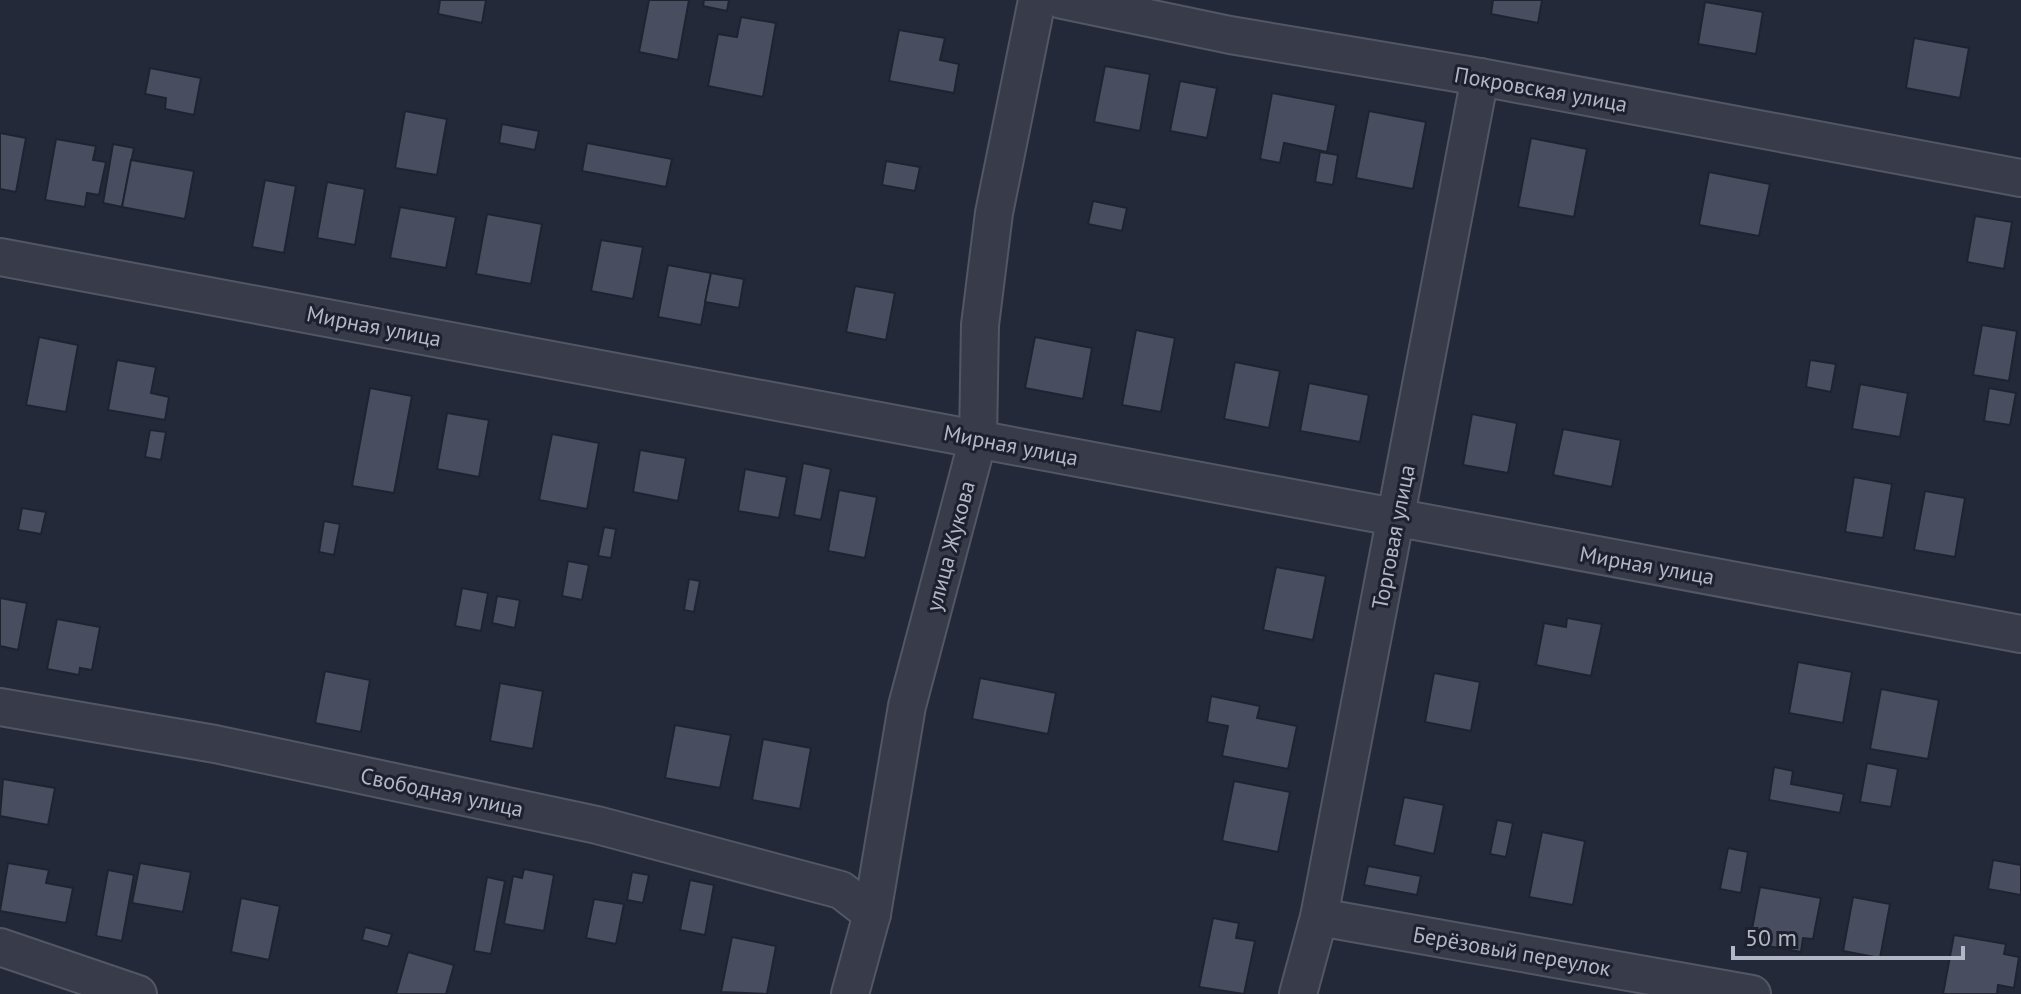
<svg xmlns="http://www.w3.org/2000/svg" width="2021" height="994" viewBox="0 0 2021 994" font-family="'PT Sans',sans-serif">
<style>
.building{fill:#484d60;stroke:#1f2330;stroke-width:2}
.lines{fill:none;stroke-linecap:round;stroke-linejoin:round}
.minor-casing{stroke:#535764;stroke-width:40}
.minor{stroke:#383c4a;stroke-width:36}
.labels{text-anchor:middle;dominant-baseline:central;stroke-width:6;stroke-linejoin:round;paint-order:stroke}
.street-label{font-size:22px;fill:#b3b7c5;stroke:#1d212e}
</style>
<rect width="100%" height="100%" fill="#242939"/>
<g class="building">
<path d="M440 0H486L482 23 438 14Z"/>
<path d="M649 0H689L678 60 639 52Z"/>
<path d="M704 0H729L727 11 703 6Z"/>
<path d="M1493 0H1542L1538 23 1491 14Z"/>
<path d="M1705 2 1763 12 1756 54 1698 44Z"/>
<path d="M741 17 776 23 763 97 708 86 718 34 737 37Z"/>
<path d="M899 30 945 38 940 60 959 64 954 93 889 81Z"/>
<path d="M1914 38 1969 48 1960 98 1906 88Z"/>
<path d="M1105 66 1150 74 1140 131 1094 122Z"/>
<path d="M150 68 201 78 194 115 165 109 166 98 145 94Z"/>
<path d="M1180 81 1217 88 1207 138 1170 131Z"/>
<path d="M1272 93 1336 105 1327 152 1284 143 1280 163 1260 159Z"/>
<path d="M405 111 447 119 437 175 395 168Z"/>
<path d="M1369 111 1426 122 1413 189 1356 178Z"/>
<path d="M502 124 539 131 535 150 499 143Z"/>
<path d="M0 133 26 138 16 192 0 189Z"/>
<path d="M1531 138 1587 149 1574 217 1518 207Z"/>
<path d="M56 139 96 146 93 160 106 162 99 195 87 193 85 207 45 200Z"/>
<path d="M587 143 672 159 666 187 582 171Z"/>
<path d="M113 144 134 148 122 207 103 203Z"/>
<path d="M1320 152 1338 155 1333 185 1315 182Z"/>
<path d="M131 160 194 171 185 219 122 207Z"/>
<path d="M886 161 920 167 915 191 882 185Z"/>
<path d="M1709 172 1770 184 1759 236 1699 225Z"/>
<path d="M265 180 296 186 284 253 252 247Z"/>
<path d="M327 182 365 189 355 245 317 238Z"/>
<path d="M1093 201 1127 208 1122 231 1088 224Z"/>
<path d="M400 207 456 217 446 268 390 258Z"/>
<path d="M487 214 542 224 531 284 476 274Z"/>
<path d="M1975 216 2012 222 2004 269 1967 262Z"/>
<path d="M601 240 643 247 633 299 591 291Z"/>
<path d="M668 265 711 273 701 325 658 317Z"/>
<path d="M711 273 744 279 739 308 705 302Z"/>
<path d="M855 286 895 293 886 340 846 332Z"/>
<path d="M1982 325 2017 331 2009 381 1973 375Z"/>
<path d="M1136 330 1175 338 1161 412 1122 405Z"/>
<path d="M39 337 78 345 66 412 26 405Z"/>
<path d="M1035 337 1092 348 1083 399 1025 388Z"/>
<path d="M117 360 156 367 151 393 169 397 165 420 108 410Z"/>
<path d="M1810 360 1836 364 1831 392 1806 387Z"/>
<path d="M1235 362 1280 371 1269 428 1224 419Z"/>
<path d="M1309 383 1369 395 1360 442 1300 431Z"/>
<path d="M1860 384 1908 393 1900 437 1852 429Z"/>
<path d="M370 388 412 396 394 493 352 486Z"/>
<path d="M1989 388 2016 393 2010 425 1984 421Z"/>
<path d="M447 413 489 420 479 477 437 469Z"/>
<path d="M1472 414 1517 423 1508 473 1463 465Z"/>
<path d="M1563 429 1621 440 1612 487 1553 475Z"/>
<path d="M150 430 166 432 161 460 145 457Z"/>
<path d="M552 434 599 443 587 509 539 500Z"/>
<path d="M640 450 686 458 678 501 633 492Z"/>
<path d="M803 463 831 469 821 520 794 515Z"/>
<path d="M745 469 787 477 779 518 738 511Z"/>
<path d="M1854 477 1892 484 1883 538 1845 532Z"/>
<path d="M839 490 877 497 865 558 828 551Z"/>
<path d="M1925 491 1965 498 1955 557 1914 550Z"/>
<path d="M22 508 46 512 41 534 18 530Z"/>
<path d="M324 521 340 524 334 555 319 552Z"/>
<path d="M604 527 616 529 611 558 598 556Z"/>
<path d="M568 561 589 565 582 600 562 596Z"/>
<path d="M1276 567 1326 576 1313 640 1263 630Z"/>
<path d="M689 579 700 581 694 612 684 610Z"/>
<path d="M462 588 488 593 481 631 455 626Z"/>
<path d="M497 596 520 600 515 628 492 623Z"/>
<path d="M0 598 27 603 18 650 0 646Z"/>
<path d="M1567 618 1602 624 1591 676 1536 665 1544 623 1566 627Z"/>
<path d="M57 619 100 627 92 670 80 668 79 675 47 669Z"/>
<path d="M1798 662 1852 672 1843 723 1789 713Z"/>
<path d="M325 671 370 680 361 732 315 723Z"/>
<path d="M1434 673 1480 682 1471 731 1425 722Z"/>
<path d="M980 678 1056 693 1048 734 972 719Z"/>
<path d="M500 683 543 691 533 749 490 741Z"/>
<path d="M1881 689 1939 700 1928 759 1870 749Z"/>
<path d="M1211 696 1260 706 1257 718 1297 726 1288 769 1222 756 1228 726 1207 722Z"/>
<path d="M675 725 731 735 720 788 665 778Z"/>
<path d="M763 739 811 748 800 809 752 800Z"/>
<path d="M1867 763 1898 769 1891 807 1860 802Z"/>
<path d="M1774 767 1793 771 1791 784 1844 794 1840 813 1769 800Z"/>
<path d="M3 779 55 788 48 825 0 816Z"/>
<path d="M1234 781 1290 792 1278 852 1222 841Z"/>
<path d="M1404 797 1444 805 1434 854 1394 845Z"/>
<path d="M1497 820 1513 823 1506 857 1490 854Z"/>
<path d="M1542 832 1585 841 1573 905 1529 897Z"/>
<path d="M1728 848 1748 852 1741 893 1720 889Z"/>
<path d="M1993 860 2021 865V895L1988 889Z"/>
<path d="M8 863 49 870 46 883 73 888 66 923 0 911Z"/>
<path d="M140 863 191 872 183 912 132 903Z"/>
<path d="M1368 866 1421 876 1417 895 1364 885Z"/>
<path d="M524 869 554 875 544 931 504 924 513 876 522 878Z"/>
<path d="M108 870 134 875 122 941 96 936Z"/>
<path d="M632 872 649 875 643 903 627 900Z"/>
<path d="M487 877 505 881 491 954 474 951Z"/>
<path d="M690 880 714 885 705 935 680 930Z"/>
<path d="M1760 887 1821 898 1813 939 1803 938 1801 952 1762 945 1764 931 1752 929Z"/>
<path d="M1853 897 1890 904 1880 958 1843 951Z"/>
<path d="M241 898 280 906 269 960 231 952Z"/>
<path d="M594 899 624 904 616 944 586 938Z"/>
<path d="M1213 918 1239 923 1236 938 1255 941 1244 994 1199 987Z"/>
<path d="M365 927 392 934 388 947 362 940Z"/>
<path d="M1954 935 2006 944 2004 954 2019 957 2014 988 1998 985 1997 994H1943Z"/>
<path d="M732 937 776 946 767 994 721 992Z"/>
<path d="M408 952 454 965 446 994H396Z"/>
</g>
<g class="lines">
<g class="minor-casing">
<g id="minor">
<path d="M1062 0 1230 35 1480 77 2021 178"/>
<path d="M0 257 2021 634"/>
<path d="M0 707 215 744 597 825 841 890 872 914"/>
<path d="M1319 917 1752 994"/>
<path d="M0 947 138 994"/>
<path d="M850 994 872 914 907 706 978 439 980 325 994 213 1037 0"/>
<path d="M1298 994 1319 917 1480 77"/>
</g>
</g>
<use href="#minor" class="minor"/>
</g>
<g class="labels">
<g class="street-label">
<text transform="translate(1541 89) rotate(10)">Покровская улица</text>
<text transform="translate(374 326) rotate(11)">Мирная улица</text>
<text transform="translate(1011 445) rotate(11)">Мирная улица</text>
<text transform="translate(1393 537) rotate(-79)">Торговая улица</text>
<text transform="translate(950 546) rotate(-75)">улица Жукова</text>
<text transform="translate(1647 565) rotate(10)">Мирная улица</text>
<text transform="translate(442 792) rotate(12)">Свободная улица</text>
<text transform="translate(1512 951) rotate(10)">Берёзовый переулок</text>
</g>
</g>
<path d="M1733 946v12h230v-12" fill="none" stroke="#b3b7c5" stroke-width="4"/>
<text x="1745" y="946" font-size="24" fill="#b3b7c5" stroke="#1d212e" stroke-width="6" paint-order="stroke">50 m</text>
</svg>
